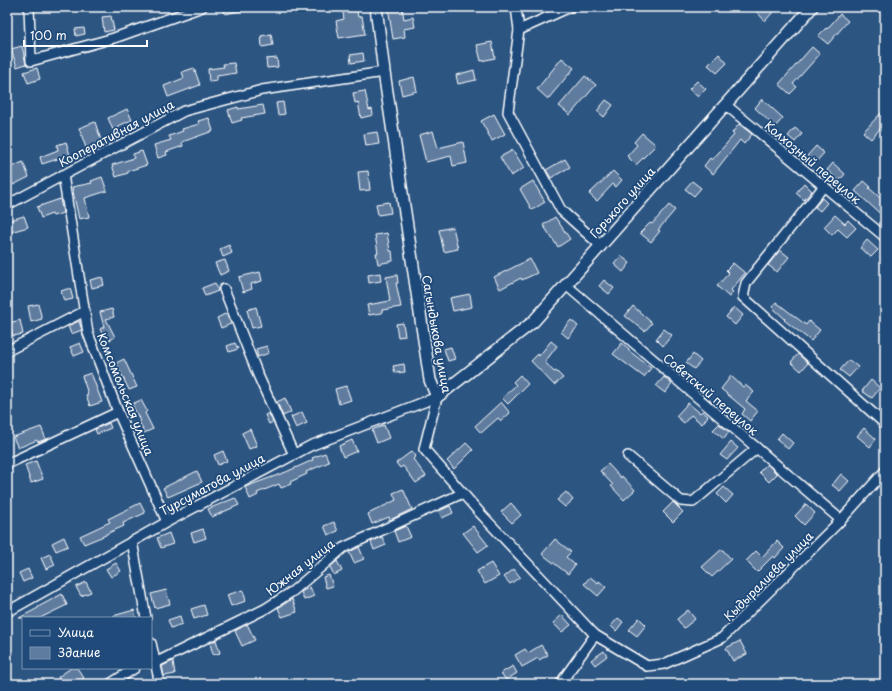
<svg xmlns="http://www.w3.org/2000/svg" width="892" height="691" viewBox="0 0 892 691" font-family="'Playpen Sans',sans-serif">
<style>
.building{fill:#5e7c9f;stroke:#fff}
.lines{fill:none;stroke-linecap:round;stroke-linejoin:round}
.minor-casing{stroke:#fff;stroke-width:12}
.tertiary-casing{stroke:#fff;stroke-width:14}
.minor{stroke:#1f4a7a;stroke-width:9}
.tertiary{stroke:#1f4a7a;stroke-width:11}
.labels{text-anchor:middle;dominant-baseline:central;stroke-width:3.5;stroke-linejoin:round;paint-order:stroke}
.street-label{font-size:12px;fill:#fff;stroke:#1f4a7a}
</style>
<rect width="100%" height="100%" fill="#2c5582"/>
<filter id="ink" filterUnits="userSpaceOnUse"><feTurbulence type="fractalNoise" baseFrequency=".025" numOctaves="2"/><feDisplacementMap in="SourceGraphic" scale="8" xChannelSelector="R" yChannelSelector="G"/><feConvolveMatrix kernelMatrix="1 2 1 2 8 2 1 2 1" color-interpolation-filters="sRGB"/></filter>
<g filter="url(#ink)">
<g class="building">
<path d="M223 7H244L245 10 225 14Z"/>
<path d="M342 7H356L358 17 362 16 365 34 339 38 336 21 344 19Z"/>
<path d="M388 7H402L404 19 413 17 415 27 404 29 405 37 393 39Z"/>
<path d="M760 7H767L773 12 765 21 756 11Z"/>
<path d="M840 14 848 21 828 44 818 36 826 28 827 29Z"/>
<path d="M111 16 114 30 104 32 102 17Z"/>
<path d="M84 28 85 34 76 36 75 29Z"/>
<path d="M271 34 273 45 262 47 261 36Z"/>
<path d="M492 42 495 58 481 61 477 45Z"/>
<path d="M22 46 26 64 17 67 11 49Z"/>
<path d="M812 47 820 54 793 84 797 87 790 94 779 84Z"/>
<path d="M363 53 364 61 351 63 350 55Z"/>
<path d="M719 54 727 63 717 73 708 65Z"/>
<path d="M277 58 278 67 267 68 266 59Z"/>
<path d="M562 58 574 68 548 99 537 89Z"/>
<path d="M234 63 236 73 217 76V81L209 82 208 69 224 67 223 64Z"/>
<path d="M37 68 40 79 28 83 24 72Z"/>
<path d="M194 68 200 85 168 97 164 86 184 78 182 72Z"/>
<path d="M474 70 476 80 458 84 456 75Z"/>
<path d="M585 76 596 85 570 115 559 106Z"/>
<path d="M414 77 417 91 402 95 399 81Z"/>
<path d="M697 81 706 89 698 97 689 89Z"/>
<path d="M365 91 369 110 372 109 373 115 361 118 358 102 355 103 353 93Z"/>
<path d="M762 99 783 118 775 127 755 108Z"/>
<path d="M606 100 613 105 604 117 597 111Z"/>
<path d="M283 102 285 114 278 115 276 103Z"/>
<path d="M263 105 265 114 241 118 242 120 232 123 228 110 238 107V109Z"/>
<path d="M127 109 132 120 118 126 119 128 113 130 108 118Z"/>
<path d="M885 109V123L871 139 863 132Z"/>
<path d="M494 114 505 134 492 141 481 121Z"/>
<path d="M209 118 213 131 182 142 183 146 166 152 167 155 158 158 154 145 171 140 169 136 183 131 182 129 199 124 198 121Z"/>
<path d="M95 122 102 143 86 148 79 128Z"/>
<path d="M739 124 752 134 744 144 740 140 713 174 704 166 710 158 712 160 734 135 732 133Z"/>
<path d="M795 128 802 134 795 142 788 136Z"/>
<path d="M433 131 438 148 463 142 467 163 453 166 451 156 426 162 419 135Z"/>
<path d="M377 132 379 144 366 146 364 134Z"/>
<path d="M642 133 656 145 636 165 627 156 637 145 634 142Z"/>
<path d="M66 142 70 155 42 164 40 157 58 150 57 145Z"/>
<path d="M816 146 824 153 815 163 807 156Z"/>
<path d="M513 150 524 168 511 176 500 157Z"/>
<path d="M142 151 147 165 128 171V173L116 177 112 165 134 158 133 154Z"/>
<path d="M565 159 570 167 551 178 546 170Z"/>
<path d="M23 162 29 177 13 185 7 169Z"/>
<path d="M833 163 845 174 839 181 827 170Z"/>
<path d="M368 171 370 190 360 191 358 172Z"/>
<path d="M613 171 622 180 616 187 613 184 597 201 589 194Z"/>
<path d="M102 177 107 191 85 198 89 217 79 219 72 187 92 183 91 181Z"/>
<path d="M533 181 545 202 532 210 520 189Z"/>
<path d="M692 181 701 188 694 196 685 189Z"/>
<path d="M864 181 871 187 869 188 885 202V218L855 191Z"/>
<path d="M804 183 812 191 804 200 796 193Z"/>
<path d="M822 198 827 203 820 211 815 207Z"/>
<path d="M60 199 63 213 53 216 52 214 41 218 37 207Z"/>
<path d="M389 202 391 213 378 215 376 204Z"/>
<path d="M669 205 675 210 658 230 660 231 651 242 640 233 650 223 652 224Z"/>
<path d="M835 215 845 224 848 220 856 228 847 237 838 229 832 235 824 227Z"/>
<path d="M24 216 28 227 7 233V221Z"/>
<path d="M555 217 570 239 558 247 543 225Z"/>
<path d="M453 227 458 249 444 252 439 230Z"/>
<path d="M387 233 390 251H392L393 261 378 264 376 253H378L375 235Z"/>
<path d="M867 240 878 250 871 257 860 248Z"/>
<path d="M229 245 232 253 223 257 220 249Z"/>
<path d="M780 250 789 257 777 272 768 265Z"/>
<path d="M621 256 630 263 623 272 614 264Z"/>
<path d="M530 259 537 273 522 280 521 278 500 289 494 277Z"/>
<path d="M225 260 229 271 220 275 215 263Z"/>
<path d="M733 263 745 273 731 290 733 292 729 297 717 286 729 273 726 270Z"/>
<path d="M260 272 262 281 251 284 252 289 243 292 239 277Z"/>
<path d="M380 273 381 281 369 283 368 275Z"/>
<path d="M397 275 398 283H396L401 307 382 310V313L369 315 367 305 390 301 386 277Z"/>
<path d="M102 277 104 285 92 288 90 280Z"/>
<path d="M604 280 614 288 609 294 599 286Z"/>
<path d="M215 283 218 291 205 296 202 288Z"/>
<path d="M70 288 73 299 64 301 61 291Z"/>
<path d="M470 294 472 307 453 311 450 298Z"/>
<path d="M776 302 806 325 809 321 820 330 811 341 784 320 785 319 772 307Z"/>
<path d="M38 304 42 319 31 322 28 306Z"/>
<path d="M633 306 652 323 645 331 625 316Z"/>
<path d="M256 307 261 326 252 328 247 310Z"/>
<path d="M734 307 743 315 735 325 726 317Z"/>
<path d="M112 309 114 317 106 319 115 337 106 342 100 329 104 327 100 312Z"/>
<path d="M227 313 231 324 221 328 217 318Z"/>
<path d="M20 320 23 334 13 336 9 323Z"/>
<path d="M571 320 578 326 568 338 561 332Z"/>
<path d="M79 321 82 330 71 334 68 326Z"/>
<path d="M403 323 405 336 398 337 396 324Z"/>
<path d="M664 329 672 335 663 346 656 339Z"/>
<path d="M551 341 557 346 545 362 554 372 556 371 563 378 554 385 531 361 538 354 539 356Z"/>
<path d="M80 343 84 352 74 356 70 347Z"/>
<path d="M235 343 238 349 229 352 227 346Z"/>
<path d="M622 343 629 349 628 350 651 368 644 377 613 354Z"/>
<path d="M267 346 269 353 258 357 256 349Z"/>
<path d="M451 347 455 359 448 361 444 349Z"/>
<path d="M693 354 701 361 694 369 686 363Z"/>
<path d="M798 354 808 363 801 371 791 362Z"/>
<path d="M124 359 137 387 129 390 116 363Z"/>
<path d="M849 360 858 367 849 377 840 370Z"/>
<path d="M404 364 405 372 395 373 393 366Z"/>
<path d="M91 373 102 402 90 406 86 395 88 394 82 376Z"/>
<path d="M520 375 528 384 508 404 502 398 516 385 513 382Z"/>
<path d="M731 376 743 387 745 385 754 392 746 401 758 411 750 421 742 414 745 409 721 389Z"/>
<path d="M664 377 672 384 665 393 656 386Z"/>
<path d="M871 380 880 388 872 398 862 391Z"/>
<path d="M346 386 351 400 339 404 335 389Z"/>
<path d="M285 398 291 412 283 416 277 402Z"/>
<path d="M141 400 147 411 145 413 153 429 144 433 139 421H140L132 404Z"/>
<path d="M501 402 510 413 501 421 498 418 481 433 475 426Z"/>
<path d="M688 403 700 413 702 411 708 416 702 424 691 415 684 423 676 416Z"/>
<path d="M302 412 307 423 296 428 291 417Z"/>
<path d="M269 413 273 422 269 424 265 415Z"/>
<path d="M109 423 111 428 97 434 95 429Z"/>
<path d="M719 424 729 432 724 439 713 430Z"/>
<path d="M384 425 389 438 377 443 372 430Z"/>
<path d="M41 427 46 439 38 442 37 440 18 448 13 437Z"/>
<path d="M864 428 876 439 870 447 857 436Z"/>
<path d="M250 429 257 446 249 449 242 433Z"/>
<path d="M782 433 793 443 788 449 777 439Z"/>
<path d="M352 440 357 451 343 457 339 446Z"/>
<path d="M731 442 738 448 727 460 720 455Z"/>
<path d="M466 443 473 450 454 469 447 461Z"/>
<path d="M223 451 227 461 218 465 214 455Z"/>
<path d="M412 451 416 456 413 459 426 476 416 483 403 466 400 468 396 463Z"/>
<path d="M325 453 329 462 306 472 307 474 290 482 291 484 281 488 279 484 257 493 258 495 250 499 245 487 286 472 313 460 312 458Z"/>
<path d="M36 461 43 479 31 483 25 465Z"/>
<path d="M608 464 621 478 622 476 635 490 624 500 611 486 613 485 600 471Z"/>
<path d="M767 464 777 474 769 482 759 472Z"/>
<path d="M197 471 202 482 168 497 163 488Z"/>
<path d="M841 474 849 481 840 491 832 485Z"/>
<path d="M724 487 733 495 726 503 717 494Z"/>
<path d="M403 489 412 509 390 520 389 517 372 524 368 514 396 500 393 493Z"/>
<path d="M566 492 573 500 565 507 557 500Z"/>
<path d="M235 498 239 505 212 517 208 509Z"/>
<path d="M673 502 683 512 673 522 663 512Z"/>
<path d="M140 503 145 513 123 523 124 526 106 534V535L84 544 80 536 110 522 108 519Z"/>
<path d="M511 503 521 515 512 523 501 512Z"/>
<path d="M806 504 815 513 804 525 795 516Z"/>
<path d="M450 506 453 513 442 518 439 511Z"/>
<path d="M334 522 338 531 328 535 324 526Z"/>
<path d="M406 526 411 537 398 542 394 531Z"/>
<path d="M473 526 488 545 478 552 463 533Z"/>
<path d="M203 529 206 538 194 542 191 533Z"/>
<path d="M169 533 173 544 161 548 157 538Z"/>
<path d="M64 537 68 546 56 551 52 543Z"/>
<path d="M382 537 386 545 374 550 371 542Z"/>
<path d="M555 539 571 552 566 557 575 565 568 574 542 554Z"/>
<path d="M777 541 784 548 775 558 773 556 757 572 746 561 756 551 762 557Z"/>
<path d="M359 547 364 559 354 563 349 552Z"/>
<path d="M722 549 731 559 712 577 702 567Z"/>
<path d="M50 554 55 565 46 569 41 558Z"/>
<path d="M337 561 342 571 334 575 330 567Z"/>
<path d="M116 563 121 571 111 577 106 569Z"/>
<path d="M491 563 499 576 485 584 477 571Z"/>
<path d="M28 569 32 578 23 582 19 573Z"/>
<path d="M514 569 520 577 510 584 504 577Z"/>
<path d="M329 575 333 586 326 588 323 577Z"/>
<path d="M590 577 598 583 599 581 606 587 598 596 584 584Z"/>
<path d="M86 582 91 592 81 596 76 587Z"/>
<path d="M310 587 314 596 304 600 301 592Z"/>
<path d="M166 590 170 604 155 608 151 594Z"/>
<path d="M243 590 246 601 231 606 227 595Z"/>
<path d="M62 594 67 605 40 618H19L38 608V607Z"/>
<path d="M292 599 297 612 282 617 278 608Z"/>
<path d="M204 605 207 615 194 619 191 609Z"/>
<path d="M134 610 136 618H113V616Z"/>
<path d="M688 610 695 619 684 628 677 619Z"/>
<path d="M562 615 571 625 562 632 553 623Z"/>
<path d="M180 616 182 624 171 628 168 620Z"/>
<path d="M618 618 623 622 616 631 611 626Z"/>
<path d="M639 618 646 625 637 636 629 630Z"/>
<path d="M247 624 255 640 242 646 235 631Z"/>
<path d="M216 640 220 653 213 655 210 643Z"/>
<path d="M740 641 747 654 733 661 726 648Z"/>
<path d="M541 645 548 655 539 660 538 658 522 667 515 655 525 649 528 653Z"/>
<path d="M604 651 607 656 595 665 591 660Z"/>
<path d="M173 661 175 674 164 676 162 666Z"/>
<path d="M513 666 517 673 506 680 501 673Z"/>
<path d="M71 668H77L84 678 75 684H62L58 677Z"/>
</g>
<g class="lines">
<g class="minor-casing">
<g id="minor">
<path d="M29 7 31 61 114 38 202 7"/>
<path d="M516 7 519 30 508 112 561 210 601 246"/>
<path d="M519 30 570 7"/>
<path d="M726 105 885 237"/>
<path d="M63 175 88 333 118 412 167 522"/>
<path d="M824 186 746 283 743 297 885 424"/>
<path d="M7 205 184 111 262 90 384 72"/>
<path d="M566 285 841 520"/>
<path d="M224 289 258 375 294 455"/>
<path d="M7 351 85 311"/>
<path d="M437 397 424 449 480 513 595 635 647 666 664 664 722 638 841 520 885 471"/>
<path d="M628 456 681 501 693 502 757 448"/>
<path d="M7 464 118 412"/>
<path d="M132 541 146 618"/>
<path d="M7 612 167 522 310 446 437 397"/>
<path d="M151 643 160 684"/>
<path d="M155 663 265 609 293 591 343 548 463 493"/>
<path d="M110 684 135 668"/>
<path d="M560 684 595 635"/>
</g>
</g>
<g class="tertiary-casing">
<path id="tertiary" d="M376 7 384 72 430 380 437 397 533 322 812 7"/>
</g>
<use href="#minor" class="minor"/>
<use href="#tertiary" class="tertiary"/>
</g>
</g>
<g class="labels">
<g class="street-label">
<text transform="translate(116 133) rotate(-28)">Кооперативная улица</text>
<text transform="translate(813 162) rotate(40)">Колхозный переулок</text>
<text transform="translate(622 202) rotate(-48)">Горького улица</text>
<text transform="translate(437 334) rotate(80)">Сагындыкова улица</text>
<text transform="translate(126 394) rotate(68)">Комсомольская улица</text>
<text transform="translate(711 394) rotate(40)">Советский переулок</text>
<text transform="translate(212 484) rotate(-28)">Турсуматова улица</text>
<text transform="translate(300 567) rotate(-38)">Южная улица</text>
<text transform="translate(768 576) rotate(-45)">Кыдыралиева улица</text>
</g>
</g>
<rect width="892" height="691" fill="none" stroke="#1f4a7a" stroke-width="24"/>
<rect x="12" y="12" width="868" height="667" fill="none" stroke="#fff" stroke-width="1.5" filter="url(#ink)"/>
<rect x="22" y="617" width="130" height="52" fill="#1f4a7a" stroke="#7992af"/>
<rect x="30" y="630" width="20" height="6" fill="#1f4a7a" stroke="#7992af"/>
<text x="58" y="637" font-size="12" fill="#ffffff">Улица</text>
<rect x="30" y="647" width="20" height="12" fill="#5e7c9f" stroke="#7992af"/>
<text x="58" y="657" font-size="12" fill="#ffffff">Здание</text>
<path d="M24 40v6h123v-6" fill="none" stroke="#ffffff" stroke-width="2"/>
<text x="30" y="40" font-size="12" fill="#ffffff" stroke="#1f4a7a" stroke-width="3" paint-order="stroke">100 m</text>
</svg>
